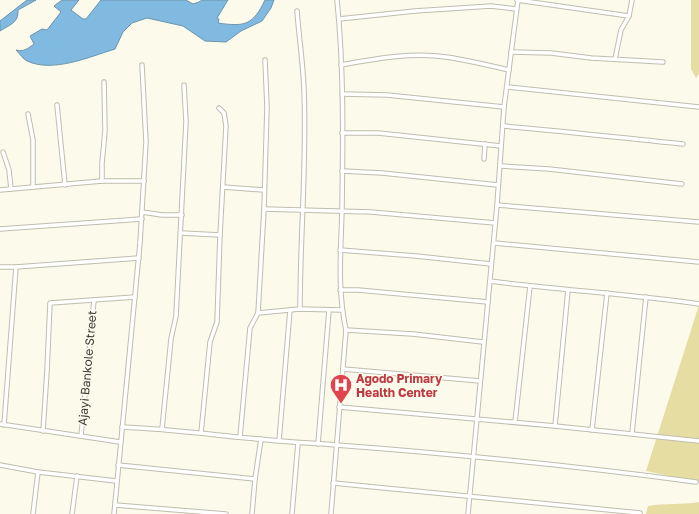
<svg xmlns="http://www.w3.org/2000/svg" width="699" height="514" viewBox="0 0 699 514" font-family="'Golos Text',sans-serif">
<style>
.green{fill:#e6dda3}
.water{fill:#81bae0;stroke:#6d94ad}
.lines{fill:none;stroke-linecap:round;stroke-linejoin:round}
.minor-casing{stroke:#bfbdaf;stroke-width:5.5}
.minor{stroke:#fff;stroke-width:3.5}
.labels{text-anchor:middle;dominant-baseline:central;stroke-width:3;stroke-linejoin:round;paint-order:stroke}
.street-label{font-size:12px;fill:#3d3c36;stroke:#fcfaeb}
.health-label{font-size:12px;font-weight:bold;fill:#be3a42;stroke:#fcfaeb;text-anchor:start}
</style>
<rect width="100%" height="100%" fill="#fcfaeb"/>
<g class="green">
<path d="M691 0H699V74L696 78 691 69Z"/>
<path d="M699 305V482L646 471Z"/>
<path d="M699 502V514H646L648 506C665 503 682 505 699 502Z"/>
</g>
<g class="water">
<path d="M27 0H36L18 10C19 23 9 25 0 31V21Z"/>
<path d="M62 0H79L71 10 83 19H86L101 0H186L193 4 199 2 202 0H228L217 18 219 19 218 23C245 27 253 25 265 0H274L271 8 262 21 241 31 226 42 205 41 183 26 147 18 132 23 123 32 115 49C89 57 53 73 27 61 23 59 20 54 16 50 24 52 27 49 34 44L30 36 42 29 47 30 61 12 54 6Z"/>
</g>
<g class="lines">
<g class="minor-casing">
<g id="minor">
<path d="M517 0 629 16"/>
<path d="M297 11C299 37 303 63 304 90 307 163 300 236 300 309"/>
<path d="M339 19 415 11 491 6 516 9"/>
<path d="M511 52 551 53 591 58 663 62"/>
<path d="M615 59 621 30 629 16 632 0"/>
<path d="M341 65C375 59 411 52 446 57 467 60 488 65 509 70"/>
<path d="M507 87 699 107"/>
<path d="M342 94 387 95 504 107"/>
<path d="M57 105 65 185"/>
<path d="M28 114 33 140V187"/>
<path d="M503 126C563 131 623 138 683 144"/>
<path d="M342 133H378L501 146"/>
<path d="M3 152 9 170 11 189"/>
<path d="M484 159 485 144"/>
<path d="M501 166 549 169 682 184"/>
<path d="M342 171 382 173 498 185"/>
<path d="M102 181V163L105 131 104 82"/>
<path d="M223 187 264 190"/>
<path d="M0 190 102 181H144"/>
<path d="M497 205 699 222"/>
<path d="M264 209 371 212 495 223"/>
<path d="M142 212 162 215H182"/>
<path d="M0 229 142 219"/>
<path d="M181 233 220 235"/>
<path d="M494 243 699 262"/>
<path d="M340 250 416 256 491 264"/>
<path d="M0 267H16L139 258"/>
<path d="M490 281C559 290 629 294 699 304"/>
<path d="M340 290H358L488 302"/>
<path d="M258 313 300 309 341 310"/>
<path d="M346 330 413 334 483 342"/>
<path d="M343 369 480 381"/>
<path d="M339 407 555 426 699 441"/>
<path d="M515 422 530 286"/>
<path d="M0 424 120 442"/>
<path d="M4 425 16 267"/>
<path d="M555 426 568 290"/>
<path d="M122 427C175 429 228 437 281 441 299 443 317 443 336 445 456 454 576 466 696 482"/>
<path d="M162 429 171 339 176 316 186 122 184 85"/>
<path d="M592 430 607 293"/>
<path d="M43 431 47 371 50 303 135 297"/>
<path d="M201 433 210 342 217 322 220 235 226 126 224 113 219 108"/>
<path d="M632 433 646 297"/>
<path d="M81 436 94 300"/>
<path d="M240 437 250 328 258 313 264 209 267 107 265 60"/>
<path d="M279 441 290 310"/>
<path d="M318 444 329 310"/>
<path d="M0 465 38 472 116 481"/>
<path d="M118 465 255 479"/>
<path d="M333 483 640 513"/>
<path d="M115 505 226 514"/>
<path d="M33 514 38 472"/>
<path d="M72 514 77 476"/>
<path d="M114 514 140 243 146 142 142 65"/>
<path d="M252 514 255 479 261 439"/>
<path d="M292 514 298 443"/>
<path d="M331 514 346 330C337 289 341 250 342 209 343 139 344 69 337 0"/>
<path d="M468 514 497 205 504 107 518 0"/>
</g>
</g>
<use href="#minor" class="minor"/>
</g>
<defs>
<g id="hospital-pin" transform="scale(1.15)"><path d="M0 17L-7.5 6A9.5 9.5 0 1 1 7.5 6Z" fill="#e0444e" stroke="#fcfaeb"/><path d="M-5-5h3v3.5h4V-5h3V5h-3V1.5h-4V5h-3Z" fill="#fff"/></g>
</defs>
<g fill-rule="evenodd">
<use href="#hospital-pin" x="341" y="385"/>
</g>
<g class="labels">
<g class="street-label">
<text transform="translate(87 368) rotate(-85)">Ajayi Bankole Street</text>
</g>
<g class="health-label">
<text x="356" y="378">Agodo Primary<tspan x="356" dy="14">Health Center</tspan></text>
</g>
</g>
</svg>
